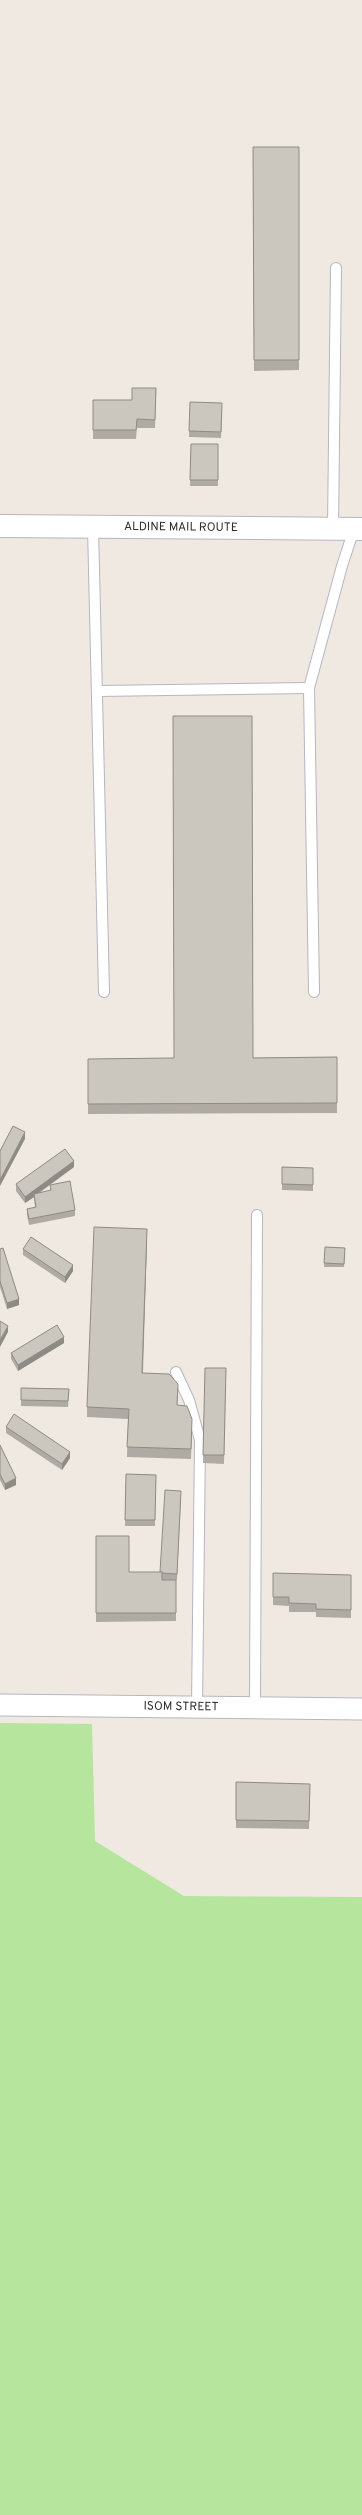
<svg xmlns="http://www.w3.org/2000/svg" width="362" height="2515" viewBox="0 0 362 2515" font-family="Overpass,sans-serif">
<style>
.green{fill:#b6e59e}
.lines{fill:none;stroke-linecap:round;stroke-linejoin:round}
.lane-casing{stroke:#b4b7c1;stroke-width:12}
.street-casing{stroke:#b4b7c1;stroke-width:23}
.secondary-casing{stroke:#b4b7c1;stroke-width:24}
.lane{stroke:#fff;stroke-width:10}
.street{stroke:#fff;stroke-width:21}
.secondary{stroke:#fff;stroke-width:22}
.wall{fill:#afaba4;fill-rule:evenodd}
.shaded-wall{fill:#8e8b86}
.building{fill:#cbc7bf;stroke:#8e8b86}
.labels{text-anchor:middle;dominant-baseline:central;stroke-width:3;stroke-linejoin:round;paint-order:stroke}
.street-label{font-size:12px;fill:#2e2e2e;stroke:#fff}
</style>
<rect width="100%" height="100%" fill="#efe9e1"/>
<path class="green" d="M0 1723 92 1724 95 1841 184 1896 362 1897V2515H0Z"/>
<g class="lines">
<g class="lane-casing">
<g id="lane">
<path d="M93 527 104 992"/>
<path d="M333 529 336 268"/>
<path d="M98 691 309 688"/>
<path d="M314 992 309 688 342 566 354 529"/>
<path d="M176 1372 189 1400 200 1440 197 1707"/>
<path d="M255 1708 257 1215"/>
</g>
</g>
<g class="street-casing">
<g id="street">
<path id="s1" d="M0 1705 362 1709"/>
</g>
</g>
<g class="secondary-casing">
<g id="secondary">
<path id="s2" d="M0 526 362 529"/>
</g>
</g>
<use href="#lane" class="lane"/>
<use href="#street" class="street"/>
<use href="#secondary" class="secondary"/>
</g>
<g class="wall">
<path d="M253 147H299V370L254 371Z"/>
<path d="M156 388 155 428H137L136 439H93V400H132Z"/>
<path d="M190 402 222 410 221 438 189 437Z"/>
<path d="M191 444H218V486H190Z"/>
<path d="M337 1057V1113L88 1114V1059Z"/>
<path d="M74 1167 50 1185 75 1210V1216L29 1225 27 1215V1209L35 1208 34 1197 25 1203 16 1191V1184ZM50 1185V1191L40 1193 42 1191Z"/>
<path d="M282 1167 313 1168V1191L282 1190Z"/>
<path d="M147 1239 143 1373 178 1395 177 1405 192 1430 191 1459 127 1457 128 1419 87 1417V1407Z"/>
<path d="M325 1247 345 1248 344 1267H324Z"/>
<path d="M0 1249 19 1305 7 1309 0 1287Z"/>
<path d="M23 1249 73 1271 65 1283 23 1255Z"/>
<path d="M64 1343 18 1371 11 1359V1353Z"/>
<path d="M205 1368H226L224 1464 203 1463Z"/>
<path d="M21 1388 69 1389 68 1407 21 1406Z"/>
<path d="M6 1427 70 1458 62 1470 6 1433Z"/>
<path d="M0 1445 16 1485 5 1490 0 1480Z"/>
<path d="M126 1474 156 1475 155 1526H125Z"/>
<path d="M181 1497 177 1580H176V1621L96 1622V1536L129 1572H160Z"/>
<path d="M273 1573 351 1575V1618L316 1617V1612H289V1606L273 1605Z"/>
<path d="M236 1782 310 1784 309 1829 236 1828Z"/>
</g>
<g class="shaded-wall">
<path d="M25 1132V1139L0 1186V1180Z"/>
<path d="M74 1161V1167L34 1196V1194V1197L25 1203V1197Z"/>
<path d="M147 1229V1239L142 1383V1373Z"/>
<path d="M73 1265V1271L65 1283V1277Z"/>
<path d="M19 1299V1305L7 1309V1303Z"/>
<path d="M8 1326V1332L0 1347V1340Z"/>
<path d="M64 1337V1343L18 1371V1365Z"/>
<path d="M70 1452V1458L62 1470V1464Z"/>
<path d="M16 1478V1485L5 1490V1484Z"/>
</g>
<g class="building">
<path d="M253 147H299V360H254Z"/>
<path d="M132 388H156L155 420 137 419 136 430H93V400H132Z"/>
<path d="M190 402 222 403 221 432 189 431Z"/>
<path d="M191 444H218V480H190Z"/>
<path d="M173 716H252L253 1058 337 1057V1103L88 1104V1059L174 1058Z"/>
<path d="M13 1126 25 1132 0 1180V1151Z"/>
<path d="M65 1149 74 1161 25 1197 16 1184Z"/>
<path d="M282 1167 313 1168V1185L282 1184Z"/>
<path d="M70 1181 75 1210 29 1219 27 1209 36 1207 34 1194 51 1190 50 1185Z"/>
<path d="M94 1227 147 1229 142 1373 169 1374 178 1384 177 1405 187 1406 192 1419 191 1449 127 1447 129 1409 87 1407Z"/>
<path d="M31 1237 73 1265 65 1277 23 1249Z"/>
<path d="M325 1247 345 1248 344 1264 324 1263Z"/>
<path d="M3 1248 19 1299 7 1303 0 1281V1249Z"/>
<path d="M0 1321 8 1326 0 1340Z"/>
<path d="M57 1325 64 1337 18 1365 11 1353Z"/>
<path d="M205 1368H226L224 1455H203Z"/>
<path d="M21 1388 69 1389 68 1401 21 1400Z"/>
<path d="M14 1414 70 1452 62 1464 6 1427Z"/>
<path d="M0 1445 16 1478 5 1484 0 1474Z"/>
<path d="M126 1474 156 1475 155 1520H125Z"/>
<path d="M165 1490 181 1491 177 1574 162 1573V1572H160Z"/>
<path d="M96 1536H129V1572H162V1580H176V1613H96Z"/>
<path d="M273 1573 351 1575V1610L316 1609V1604L289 1603V1597H273Z"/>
<path d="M236 1782 310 1784 309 1821 236 1820Z"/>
</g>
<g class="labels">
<g class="street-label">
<text stroke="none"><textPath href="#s2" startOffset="181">ALDINE MAIL ROUTE</textPath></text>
<text stroke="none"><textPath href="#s1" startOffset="181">ISOM STREET</textPath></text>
</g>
</g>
</svg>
